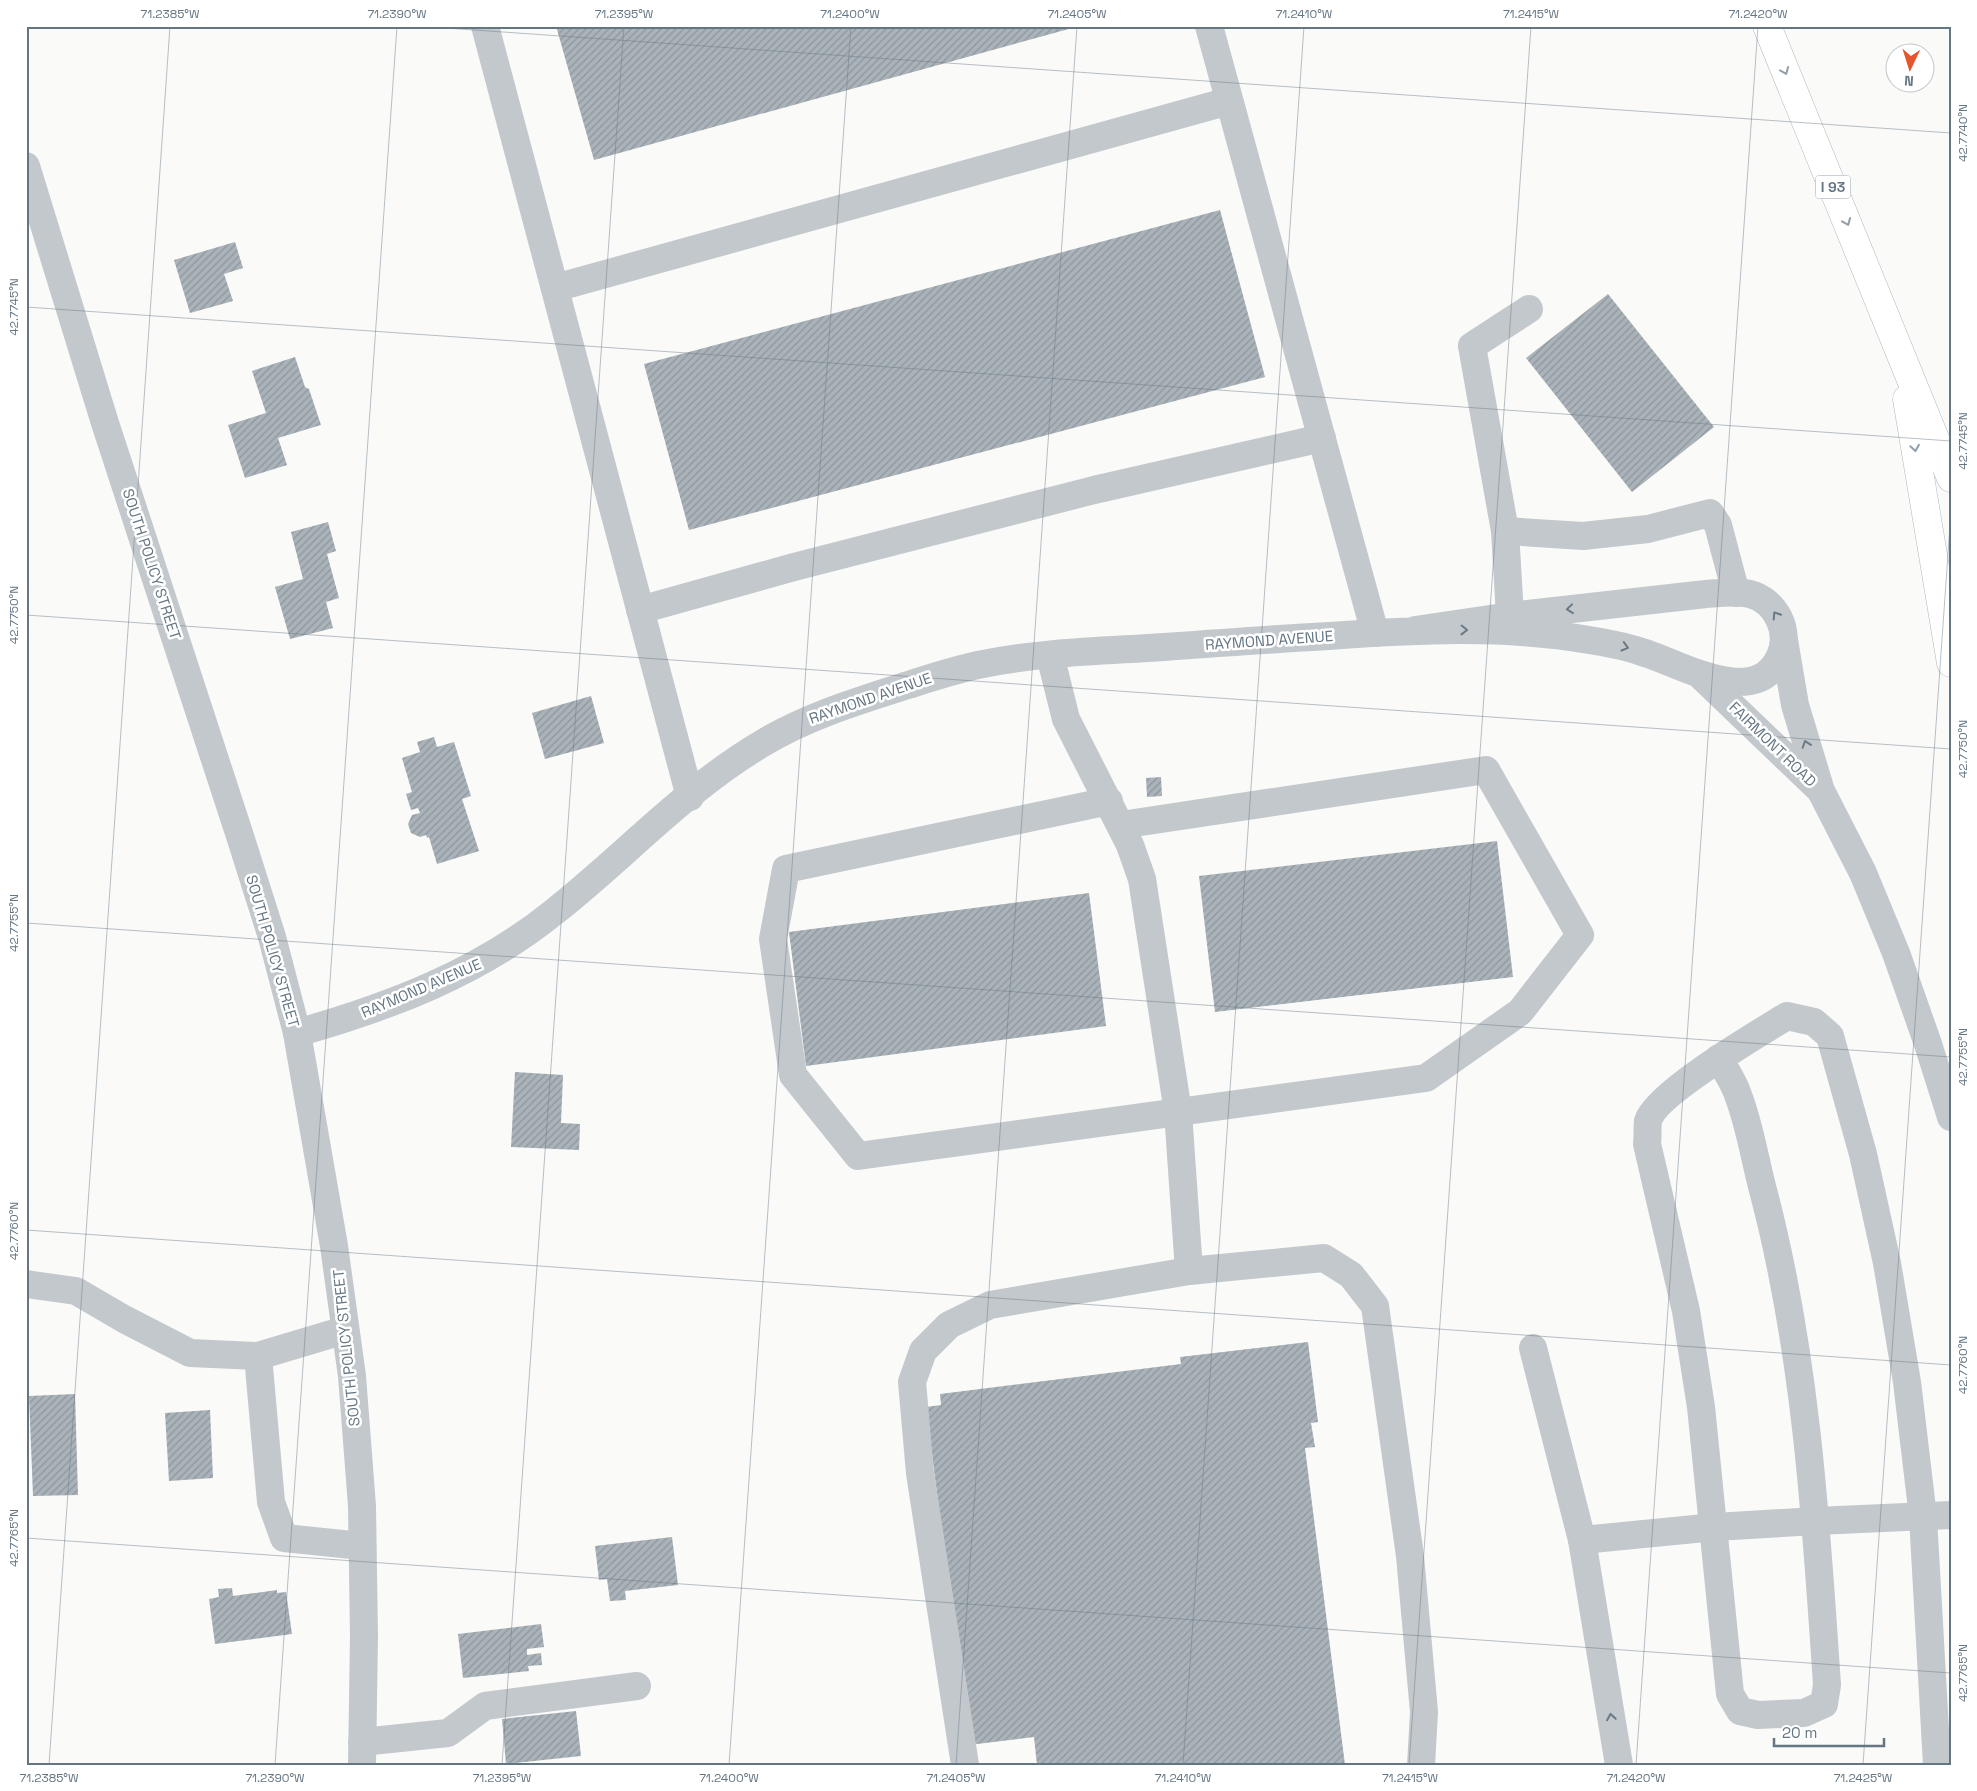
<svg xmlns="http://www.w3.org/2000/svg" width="1977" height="1791" viewBox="0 0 1977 1791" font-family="'Space Grotesk',sans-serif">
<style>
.building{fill:url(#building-hatch)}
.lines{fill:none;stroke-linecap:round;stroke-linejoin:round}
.highway-casing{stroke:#b4b9bd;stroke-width:29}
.minor{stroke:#c3c8cc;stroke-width:28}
.highway{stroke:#fff;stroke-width:28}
.oneway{stroke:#939fa8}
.oneway2{stroke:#6a7a87}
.ticks{fill:none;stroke:#657683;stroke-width:1;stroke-opacity:0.45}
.labels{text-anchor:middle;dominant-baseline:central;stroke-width:5;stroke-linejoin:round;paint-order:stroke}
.shield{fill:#fff;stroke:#939fa8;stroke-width:1}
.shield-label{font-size:14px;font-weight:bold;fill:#657683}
.street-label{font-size:15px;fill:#657683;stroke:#fff}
.neatline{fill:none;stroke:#657683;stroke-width:2}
.ticks-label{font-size:12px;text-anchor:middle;fill:#657683}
</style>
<defs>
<pattern id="building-hatch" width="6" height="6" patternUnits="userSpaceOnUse" patternTransform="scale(1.25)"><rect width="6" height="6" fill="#aab3b9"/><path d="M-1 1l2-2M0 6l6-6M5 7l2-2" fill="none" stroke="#8e969c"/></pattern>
</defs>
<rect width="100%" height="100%" fill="#fafaf8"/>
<g class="building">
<path d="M556 26H1076V27L594 160Z"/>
<path d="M1220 210 1265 377 689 530 644 364Z"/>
<path d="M235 242 243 268 224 274 233 301 190 313 174 260Z"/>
<path d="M1608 294 1714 427 1632 492 1526 358Z"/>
<path d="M295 357 305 387 309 389 321 425 278 438 287 465 245 478 228 425 266 413 252 371Z"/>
<path d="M328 522 336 551 327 554 339 598 326 602 333 628 290 639 275 587 303 579 291 532Z"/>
<path d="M591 696 604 743 545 759 532 713Z"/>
<path d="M434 737 437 747 454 742 471 796 462 799 479 851 437 864 429 837 427 838 426 835 420 837 411 833 408 824 412 815 420 813 418 808 411 810 406 794 412 792 402 758 420 752 417 742Z"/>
<path d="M1161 777 1162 796 1147 797 1146 778Z"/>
<path d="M1497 841 1513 977 1215 1012 1199 876Z"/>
<path d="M1089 893 1106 1026 806 1066 789 932Z"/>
<path d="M515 1072 563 1075 561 1123 580 1124 579 1150 511 1147Z"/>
<path d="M1308 1342 1318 1422 1311 1423 1315 1447 1305 1448 1345 1765H1037L1034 1737 969 1745 926 1407 941 1405 940 1394 1181 1364 1180 1357Z"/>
<path d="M75 1394 78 1495 33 1496 29 1396Z"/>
<path d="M210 1410 213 1478 169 1481 165 1413Z"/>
<path d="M672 1537 678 1585 625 1591 626 1600 610 1601 607 1579 599 1580 595 1546Z"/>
<path d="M232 1588 233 1596 277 1590V1593L286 1592 292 1634 215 1644 209 1599 219 1597 218 1589Z"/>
<path d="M541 1624 544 1647 527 1649V1655L541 1653 542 1665 528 1666 529 1671 463 1678 458 1634Z"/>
<path d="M576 1711 581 1756 506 1764 502 1719Z"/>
</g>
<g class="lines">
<g class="highway-casing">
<g id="highway">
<path d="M1767 26 1951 478"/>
<path d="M1907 399 1951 663"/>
</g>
</g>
<g class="minor">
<path d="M485 26 690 797"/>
<path d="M1209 26 1375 633"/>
<path d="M26 166 105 423 239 833 272 937 297 1033 334 1246 352 1376 362 1506 364 1636 362 1765"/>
<path d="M555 288 1229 101"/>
<path d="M1505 531 1583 536 1648 529 1710 513 1718 525 1736 593"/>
<path d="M640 610 794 567 1094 490 1322 438"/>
<path d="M1510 616 1505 531 1472 346 1529 309"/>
<path d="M1784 640 1795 705 1821 791 1863 873 1896 953 1928 1044 1951 1117"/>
<path d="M1050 655 1066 719 1130 845 1142 879 1178 1112 1189 1271"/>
<path d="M1701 676 1818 788"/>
<path d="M1109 801 786 869 773 939 793 1075 858 1156 1426 1078 1520 1012 1580 935 1486 770 1121 825"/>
<path d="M297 1033C389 1007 479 973 554 912 624 857 686 788 763 743 808 716 858 701 908 685 933 677 957 669 983 664 1042 652 1104 651 1164 647 1219 643 1274 639 1329 636 1416 630 1503 625 1589 640 1609 643 1629 647 1648 654 1684 666 1757 709 1780 656 1791 631 1776 601 1750 594 1736 591 1720 593 1706 594L1510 616 1415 630"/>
<path d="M1719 1058C1725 1070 1734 1082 1738 1095 1750 1126 1755 1161 1764 1194 1806 1355 1816 1520 1827 1685L1824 1704 1804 1713 1758 1715 1740 1711 1730 1694 1701 1407 1686 1311 1647 1144C1648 1137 1647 1128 1648 1121 1655 1094 1761 1032 1787 1016L1814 1022 1830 1036 1863 1154 1887 1263 1907 1382 1923 1517 1937 1765"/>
<path d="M26 1284 76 1291 124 1319 190 1353 258 1356"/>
<path d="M345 1330 258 1356 271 1502 284 1538 362 1546"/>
<path d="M1533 1348 1582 1540 1619 1765"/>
<path d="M1582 1540 1715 1527 1816 1521 1951 1515"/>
<path d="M362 1742 448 1733 485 1706 637 1686"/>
<path d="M965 1765 920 1473 912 1382 923 1351 949 1325 990 1305 1189 1271 1324 1258 1351 1275 1375 1306 1410 1556 1424 1712 1421 1765"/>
</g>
<use href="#highway" class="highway"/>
</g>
<defs><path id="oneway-chevron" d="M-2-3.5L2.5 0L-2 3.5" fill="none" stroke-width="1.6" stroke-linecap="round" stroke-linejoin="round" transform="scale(1.25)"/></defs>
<g class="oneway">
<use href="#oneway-chevron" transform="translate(1785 71) rotate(68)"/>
<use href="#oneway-chevron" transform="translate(1847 222) rotate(68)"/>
<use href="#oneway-chevron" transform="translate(1915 448) rotate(81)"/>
</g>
<g class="oneway2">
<use href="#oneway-chevron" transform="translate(1570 609) rotate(174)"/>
<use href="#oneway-chevron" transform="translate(1776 615) rotate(-123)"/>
<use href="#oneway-chevron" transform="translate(1464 630) rotate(1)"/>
<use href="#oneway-chevron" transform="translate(1625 647) rotate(16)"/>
<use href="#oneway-chevron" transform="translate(1806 744) rotate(-109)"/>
<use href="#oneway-chevron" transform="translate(1611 1717) rotate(-99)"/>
</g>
<path class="ticks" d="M417 26 1951 133M26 307 1951 441M26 615 1951 749M26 923 1951 1057M26 1230 1951 1365M26 1538 1951 1673M49 1765 170 26M275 1765 397 26M502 1765 624 26M729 1765 851 26M956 1765 1077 26M1183 1765 1304 26M1409 1765 1531 26M1636 1765 1758 26M1863 1765 1951 511"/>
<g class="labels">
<rect class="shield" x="1815.5" y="175.5" width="35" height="23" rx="4"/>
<g class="shield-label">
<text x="1833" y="187">I 93</text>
</g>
<g class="street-label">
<text transform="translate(152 564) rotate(72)">SOUTH POLICY STREET</text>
<text transform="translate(1269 640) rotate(-4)">RAYMOND AVENUE</text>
<text transform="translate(870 698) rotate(-19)">RAYMOND AVENUE</text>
<text transform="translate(1773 744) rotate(44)">FAIRMONT ROAD</text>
<text transform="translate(273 951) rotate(74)">SOUTH POLICY STREET</text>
<text transform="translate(421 988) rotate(-23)">RAYMOND AVENUE</text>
<text transform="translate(346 1348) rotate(-96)">SOUTH POLICY STREET</text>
</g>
</g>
<rect width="1977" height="1791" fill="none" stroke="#ffffff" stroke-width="55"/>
<g transform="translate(1910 68) rotate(184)"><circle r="24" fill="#ffffff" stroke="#c1c8cd"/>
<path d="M0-4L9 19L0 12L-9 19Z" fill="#e4572e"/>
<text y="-8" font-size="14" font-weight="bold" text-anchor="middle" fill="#657683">N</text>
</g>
<path d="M1774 1738v8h110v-8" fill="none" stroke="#657683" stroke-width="2.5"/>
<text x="1782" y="1738" font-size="15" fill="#657683" stroke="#ffffff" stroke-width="4" paint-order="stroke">20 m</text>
<rect x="28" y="28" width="1922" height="1736" class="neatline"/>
<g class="ticks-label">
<text x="170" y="18">71.2385°W</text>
<text x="397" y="18">71.2390°W</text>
<text x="624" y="18">71.2395°W</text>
<text x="850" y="18">71.2400°W</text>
<text x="1077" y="18">71.2405°W</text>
<text x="1304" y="18">71.2410°W</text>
<text x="1531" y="18">71.2415°W</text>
<text x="1758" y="18">71.2420°W</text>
<text transform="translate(1963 133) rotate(-90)" y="4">42.7740°N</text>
<text transform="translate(14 307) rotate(-90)" y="4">42.7745°N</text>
<text transform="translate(1963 441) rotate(-90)" y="4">42.7745°N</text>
<text transform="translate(14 615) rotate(-90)" y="4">42.7750°N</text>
<text transform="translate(1963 749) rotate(-90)" y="4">42.7750°N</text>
<text transform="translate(14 923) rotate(-90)" y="4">42.7755°N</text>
<text transform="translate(1963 1057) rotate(-90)" y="4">42.7755°N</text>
<text transform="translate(14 1231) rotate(-90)" y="4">42.7760°N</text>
<text transform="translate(1963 1365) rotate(-90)" y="4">42.7760°N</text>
<text transform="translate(14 1538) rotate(-90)" y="4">42.7765°N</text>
<text transform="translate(1963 1673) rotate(-90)" y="4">42.7765°N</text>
<text x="49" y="1782">71.2385°W</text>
<text x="275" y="1782">71.2390°W</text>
<text x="502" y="1782">71.2395°W</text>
<text x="729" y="1782">71.2400°W</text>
<text x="956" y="1782">71.2405°W</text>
<text x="1183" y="1782">71.2410°W</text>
<text x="1410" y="1782">71.2415°W</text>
<text x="1636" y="1782">71.2420°W</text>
<text x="1863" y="1782">71.2425°W</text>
</g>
</svg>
